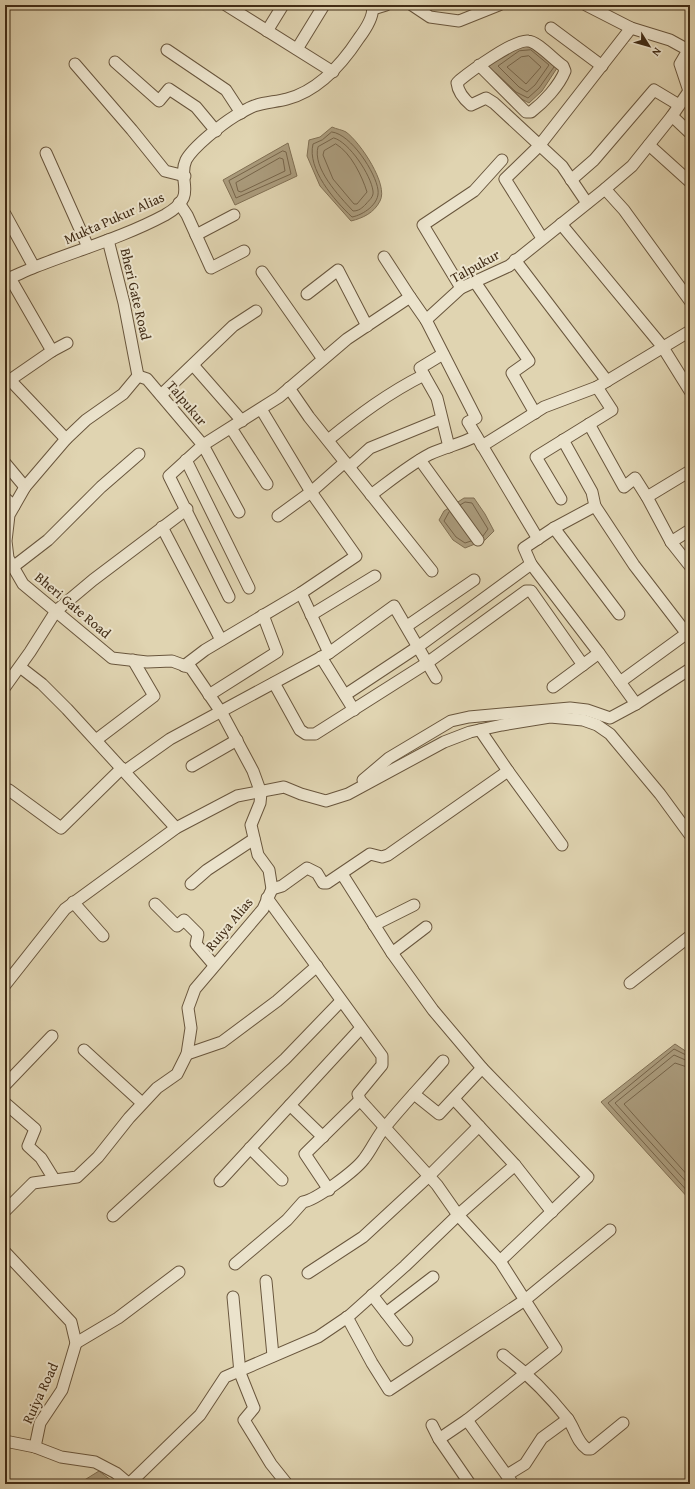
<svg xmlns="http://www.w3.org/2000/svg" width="695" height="1489" viewBox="0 0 695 1489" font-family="'Gentium Book Plus',serif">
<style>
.water{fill:#aa9b7c;stroke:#806f53}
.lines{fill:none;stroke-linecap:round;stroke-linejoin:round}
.shore{stroke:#766449;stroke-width:1}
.street-casing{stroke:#69563d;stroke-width:13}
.street{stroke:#ebe3cc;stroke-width:11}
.labels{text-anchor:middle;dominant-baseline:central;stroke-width:4;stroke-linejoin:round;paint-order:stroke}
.street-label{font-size:14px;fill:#412c16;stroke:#ebe3cc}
</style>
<rect width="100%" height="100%" fill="#e0d4b1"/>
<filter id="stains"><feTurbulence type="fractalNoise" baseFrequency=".005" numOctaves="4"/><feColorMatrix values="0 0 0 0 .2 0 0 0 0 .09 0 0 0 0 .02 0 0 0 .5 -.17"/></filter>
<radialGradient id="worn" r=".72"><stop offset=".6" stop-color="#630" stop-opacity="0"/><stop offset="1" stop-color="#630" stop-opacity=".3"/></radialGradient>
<g class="water">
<path d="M534 40 561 62 542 91 529 103 514 95 488 71 489 60Z"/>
<path d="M332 127C336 129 343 130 346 132 360 142 389 185 380 201 374 213 363 218 351 221L320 186 307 156 309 140 320 137Z"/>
<path d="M288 143 297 176 235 205 223 180Z"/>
<path d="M464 498H474L485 514 494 531 485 540 465 548 453 540 439 520 444 511Z"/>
<path d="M675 1044 690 1054V1200L601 1102Z"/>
<path d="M99 1471 116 1484H77H78Z"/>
</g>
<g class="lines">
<g class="shore">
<path d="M531 50 549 65 535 85 527 92 519 87 498 66 519 51Z"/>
<path d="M529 56 541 67 526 84 507 67 521 57Z"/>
<path d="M496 73 516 92 528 98 539 88 554 67"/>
<path d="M332 132C351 134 376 173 378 190 380 204 363 215 352 217 334 200 307 169 313 144L322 140Z"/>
<path d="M334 138C349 142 371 175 373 191 374 197 369 200 366 204 362 208 359 211 353 211 339 196 312 168 318 147Z"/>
<path d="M336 144C351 153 362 176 367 192L357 204H354L333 179 323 155 324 151Z"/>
<path d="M283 151 286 152 291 174 236 198 229 181Z"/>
<path d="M280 158 283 159 285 171 241 192 238 191 236 183Z"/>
<path d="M460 505 465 502 472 503 488 529 483 536"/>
<path d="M449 512 444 521 456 537 465 543 471 541"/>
<path d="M690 1057 674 1049 608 1103 690 1194"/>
<path d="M690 1062 674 1055 615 1103 690 1186"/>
<path d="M690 1068 675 1063 624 1104 690 1178"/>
</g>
<g class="street-casing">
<g id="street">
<path d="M226 5 333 72"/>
<path d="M412 5 430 17 459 21 499 5"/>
<path d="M586 5 631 28"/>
<path d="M373 9 386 5"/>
<path d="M551 28 602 66"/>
<path d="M267 31 283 5"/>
<path d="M297 49 324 5"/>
<path d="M167 50 226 90 241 113"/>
<path d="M115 62 159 101 169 89 196 107 216 131"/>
<path d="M75 64 132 130 165 171 185 176"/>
<path d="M479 65 526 112H531C544 102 559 86 565 71L563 66C555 61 537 41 528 41 515 39 471 71 460 80L457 83C458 92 465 100 471 105L486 98 494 103 562 166 587 203"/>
<path d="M672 116 690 133"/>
<path d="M649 145 690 182"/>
<path d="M46 153 88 247"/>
<path d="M571 180 594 160 654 90 679 105"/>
<path d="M605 189 624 210 690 301"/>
<path d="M179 203 187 215 211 268 244 251"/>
<path d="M5 214 34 267"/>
<path d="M561 224 662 346 690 391"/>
<path d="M196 235 234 215"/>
<path d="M542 238 505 179 539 146 631 28 670 40 690 51"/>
<path d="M384 257 410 297"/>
<path d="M515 260 607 381"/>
<path d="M262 272 323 359"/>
<path d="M10 278 52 351"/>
<path d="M5 280C15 276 25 271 35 267 78 250 124 237 165 215 200 195 176 182 186 160 193 147 222 124 235 116 241 113 248 108 254 106 264 102 276 102 287 99 318 91 342 64 359 38 365 30 375 15 372 5"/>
<path d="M475 282 529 361 512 373 535 413"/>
<path d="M461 288 423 225 474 191 502 160"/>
<path d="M307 294 338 270 367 326"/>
<path d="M426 320 476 418 468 422 538 539"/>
<path d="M443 354 420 368 437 398 449 447"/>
<path d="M193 365 242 421"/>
<path d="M138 376 147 379 203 445 279 397 347 339 410 297 426 320 461 288 509 266 605 189 632 166 672 116 689 91 680 64 690 47"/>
<path d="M10 380 66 439"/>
<path d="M5 381 10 380 52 351 67 343"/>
<path d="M289 388 309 417 432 571"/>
<path d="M161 395 233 326 256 311"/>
<path d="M589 424 624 487 635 478 647 497 671 542 690 566"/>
<path d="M231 428 267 484"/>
<path d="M328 440C359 415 388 393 424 375"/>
<path d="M482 446 544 407 597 387 690 331"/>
<path d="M186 460 249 588"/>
<path d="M420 460 478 540"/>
<path d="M5 463 25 487"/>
<path d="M349 467 370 448 441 419"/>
<path d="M371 495C390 481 409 465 430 454 445 447 461 444 476 436"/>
<path d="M647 497 690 471"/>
<path d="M5 498 14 506"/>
<path d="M561 499 536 457 612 410 597 387"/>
<path d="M595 506 634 565 687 634"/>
<path d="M278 516 311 492 345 462"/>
<path d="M162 527 221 640"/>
<path d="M554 528 619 614"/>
<path d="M671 542 690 530"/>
<path d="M13 567 48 540 101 487 139 454"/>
<path d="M301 593 329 653"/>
<path d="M229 597 169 476 203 445 239 512"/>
<path d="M311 615 375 576"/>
<path d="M407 626 474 580"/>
<path d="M599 653 636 704"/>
<path d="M321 657 354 710"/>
<path d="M184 666 205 650 301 593 356 556 311 492 261 409"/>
<path d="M20 667 42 684 67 709 176 828"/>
<path d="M620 682 690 631"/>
<path d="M274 683 300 730 306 734H315L427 663 526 591H531L583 665"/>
<path d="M5 687 30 652 56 611 93 580 187 509"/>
<path d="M553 687 599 653 531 564 524 548 554 528 595 506 592 492 563 440"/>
<path d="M209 695 277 652 263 615"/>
<path d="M345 695 419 646 531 564"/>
<path d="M480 730 508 771 562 845"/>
<path d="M96 740 154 696 133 660"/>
<path d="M192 766 237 740"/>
<path d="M125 771 170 739 329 653 394 606 436 678"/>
<path d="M363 780 389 758 451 721 469 717 570 708 587 710 610 718 636 704 690 669"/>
<path d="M9 790 61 828 122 768"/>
<path d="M342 874 392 953 426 927"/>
<path d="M191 884 207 870 254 839"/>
<path d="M272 889 282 886 307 868 317 873 323 883H327L370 854 382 857 388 855 508 771"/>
<path d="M267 898 382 1056V1065L358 1094 360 1100 437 1185 458 1215 500 1261 556 1349 467 1420 439 1439"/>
<path d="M73 902 103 936"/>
<path d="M155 904 177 926 184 920 198 934 196 944 214 965"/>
<path d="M374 925 414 905"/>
<path d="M392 953 433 1010 482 1068"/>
<path d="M630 983 690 936"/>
<path d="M5 985 65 909 176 828 237 796 284 787 301 794 326 801 348 794 444 742 470 732 502 725 550 717 583 720 597 725 610 734 660 794 690 835"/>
<path d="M84 1050 142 1103"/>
<path d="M187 1054 222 1042 277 1001 317 966"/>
<path d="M5 1085 52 1036"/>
<path d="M414 1094 439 1114 482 1068 588 1177 500 1261"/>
<path d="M454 1099 515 1165 552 1212"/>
<path d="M5 1103 35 1129 28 1146 41 1158 54 1179"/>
<path d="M290 1105 323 1137"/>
<path d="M250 1148 282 1180"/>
<path d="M220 1181 361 1028"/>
<path d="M329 1190 305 1154 360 1100"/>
<path d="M5 1211 33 1183 77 1177 98 1157 129 1118 157 1088 177 1074 187 1054 191 1028 188 1008 195 989 263 909 272 889 269 870 258 855 251 825 260 803 261 793 253 771 223 715 191 668 172 661 147 662 112 658 23 584 8 558 6 541 9 515 25 487 66 439 86 420 123 394 138 376 124 303 108 240"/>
<path d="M113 1216 285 1059 341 1001"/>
<path d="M5 1252 71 1322 76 1343 62 1390 40 1423 35 1447 61 1457 95 1462 116 1473 129 1484 200 1415 225 1377 318 1337 349 1316 405 1266 458 1215 515 1165"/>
<path d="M235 1264 287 1220 303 1202C316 1200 355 1171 364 1159 372 1149 377 1136 386 1126 404 1104 424 1083 443 1061"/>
<path d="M308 1273 363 1237 429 1176 479 1126"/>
<path d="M266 1281 273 1356"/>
<path d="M372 1295 407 1340"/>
<path d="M233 1297 240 1373 254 1408 244 1420 271 1464 287 1484"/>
<path d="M386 1313 433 1277"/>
<path d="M347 1317 372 1363 389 1390 525 1300 610 1230"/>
<path d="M76 1343 118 1318 179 1272"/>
<path d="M503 1355C527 1373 548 1394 567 1418 575 1428 576 1441 587 1449H591L623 1423"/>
<path d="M467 1420 513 1484"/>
<path d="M432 1425 439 1439 470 1484"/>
<path d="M5 1441 35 1447"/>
<path d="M507 1475 525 1464 542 1438 568 1419"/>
</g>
</g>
<use href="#street" class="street"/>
</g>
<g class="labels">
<g class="street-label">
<text transform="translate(114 218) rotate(-24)">Mukta Pukur Alias</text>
<text transform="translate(475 266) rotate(-29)">Talpukur</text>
<text transform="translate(136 294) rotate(77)">Bheri Gate Road</text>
<text transform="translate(187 403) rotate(50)">Talpukur</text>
<text transform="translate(73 605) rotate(40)">Bheri Gate Road</text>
<text transform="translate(229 924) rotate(-50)">Ruiya Alias</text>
<text transform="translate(40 1393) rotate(-65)">Ruiya Road</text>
</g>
</g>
<rect width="695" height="1489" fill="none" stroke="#e0d4b1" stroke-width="20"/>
<rect x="6" y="6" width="683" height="1477" fill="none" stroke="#412c16" stroke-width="2"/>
<rect x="10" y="10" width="675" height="1469" fill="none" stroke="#412c16"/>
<g transform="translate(649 46) rotate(127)" stroke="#ebe3cc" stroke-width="3" paint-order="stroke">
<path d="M0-3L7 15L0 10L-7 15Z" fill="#412c16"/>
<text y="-6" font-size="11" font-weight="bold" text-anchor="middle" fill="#412c16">N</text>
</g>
<rect width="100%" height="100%" filter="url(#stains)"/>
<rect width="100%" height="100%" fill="url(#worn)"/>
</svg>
